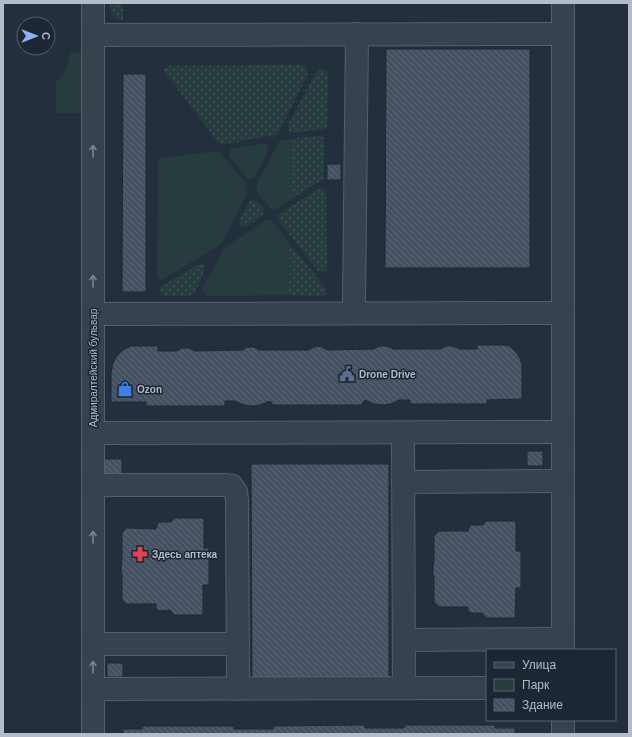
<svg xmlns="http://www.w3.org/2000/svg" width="632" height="737" viewBox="0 0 632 737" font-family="Arial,sans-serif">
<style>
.grass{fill:url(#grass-dots)}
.park{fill:#263c3f}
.building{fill:url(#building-back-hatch);stroke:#1f2835}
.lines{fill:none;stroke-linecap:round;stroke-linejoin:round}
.minor-casing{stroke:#565f6c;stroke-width:24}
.minor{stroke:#38414e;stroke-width:22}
.oneway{stroke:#7c8592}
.labels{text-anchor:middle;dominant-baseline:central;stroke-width:3;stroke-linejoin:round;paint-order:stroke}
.street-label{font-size:10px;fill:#b4bcc9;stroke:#1d2633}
.poi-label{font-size:10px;font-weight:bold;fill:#b4bcc9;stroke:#1d2633;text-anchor:start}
</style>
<defs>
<pattern id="grass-dots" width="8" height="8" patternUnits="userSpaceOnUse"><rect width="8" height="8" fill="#263c3f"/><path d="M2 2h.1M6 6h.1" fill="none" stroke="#435659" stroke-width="1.8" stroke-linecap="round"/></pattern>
<pattern id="building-back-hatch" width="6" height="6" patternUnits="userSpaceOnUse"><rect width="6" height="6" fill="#455162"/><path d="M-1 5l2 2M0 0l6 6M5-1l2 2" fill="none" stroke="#5d6877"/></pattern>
</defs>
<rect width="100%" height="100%" fill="#242f3e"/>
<g class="grass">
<path d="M110 3H123V20C112 20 110 12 110 3Z"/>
<path d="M303 65 307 68 308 74 278 133 275 135 271 136 225 144 220 143 218 142 165 73 164 70 168 66H172Z"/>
<path d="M321 68 326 71 328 75 327 127 326 128 324 129 294 133 289 131 288 125 316 72Z"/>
<path d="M320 136H322L324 139V177L323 179 290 200 291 139Z"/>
<path d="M320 188C323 188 325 189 326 192L327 268 324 272 318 271 278 219V216L280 213Z"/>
<path d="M252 200 256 201C260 205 266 209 263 215L248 226H242L240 222V219L249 202Z"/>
<path d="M290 244 325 287 326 291V294L323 296 289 295Z"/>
<path d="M199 264C203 264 205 265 205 269L195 292 192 295 188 296H165L162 295 160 293V288L162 286Z"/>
</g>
<g class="park">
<path d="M70 53H85V113H56V82C66 72 68 67 70 53Z"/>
<path d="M291 139 290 200 274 210 270 208 258 193 257 191V184L278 143 282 140Z"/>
<path d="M262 144H266L268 150 267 154 254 178 249 179 247 178 229 156 230 150 232 149Z"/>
<path d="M217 151H219L245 183 246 186 247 193 223 241 218 246 162 280 159 279 157 275 158 162 162 158Z"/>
<path d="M267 220H271L273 222 290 244 289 295 208 296C203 294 202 292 203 287L224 249 227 246 265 221Z"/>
</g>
<g class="building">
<path d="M386 49H530V268H385Z"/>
<path d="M123 74H146V292H122Z"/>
<rect x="327" y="164" width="14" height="16"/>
<path d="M477 345H504L509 346 515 351 520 358 522 365V399L487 400V404H410V400H399L391 404 384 405 374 404 365 400 361 405H273L270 401 260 405 253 406 244 405 235 401H225V406H146V402H111V373L113 363 117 356 123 350 131 346H158V351H177L182 348H189L195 351 243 350 247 347H254L259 350H309L314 347 321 346 327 350 374 349 379 346H387L393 349H441L446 346H453L459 349H477Z"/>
<rect x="527" y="451" width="16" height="15"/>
<rect x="102" y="459" width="20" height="21"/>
<path d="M251 464H389V678H252Z"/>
<path d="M174 518H204V548H209V585H203V615H174L170 610 159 611 156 608V604H126L122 599V574L121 571 122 559V533L126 528 156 529 158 522H171Z"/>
<path d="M486 521H516V551H521V588H516L515 618H486L482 613H471L468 611V607H439L434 602V577L433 574V565L434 562V536L439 531H468L470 525H483Z"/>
<rect x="107" y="663" width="16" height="14"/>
<path d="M365 725V728H404V725H495V728H515V734H123V729H142V726H234V729H273V726Z"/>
</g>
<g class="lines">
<g class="minor-casing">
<g id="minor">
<path d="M93 3V734"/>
<path d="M93 35 563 34"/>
<path d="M354 301 357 34"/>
<path d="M563 313V3"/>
<path d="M93 314 563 313V650"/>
<path d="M93 433 563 432"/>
<path d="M403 433 404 688"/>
<path d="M403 482 563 481"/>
<path d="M93 485H225L232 486 236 492 237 500 238 689"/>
<path d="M404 640 563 639"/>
<path d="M93 644H238"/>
<path d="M93 689 487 688"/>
<path d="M563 720V734"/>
</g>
</g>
<use href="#minor" class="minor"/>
</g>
<defs><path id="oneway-shaft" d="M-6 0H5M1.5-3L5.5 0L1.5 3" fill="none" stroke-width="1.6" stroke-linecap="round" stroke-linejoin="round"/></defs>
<g class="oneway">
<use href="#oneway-shaft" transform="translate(93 151) rotate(-90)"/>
<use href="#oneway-shaft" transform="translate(93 281) rotate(-90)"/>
<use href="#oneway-shaft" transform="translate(93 537) rotate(-90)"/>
<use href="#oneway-shaft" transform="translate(93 667) rotate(-90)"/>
</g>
<defs>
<g id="civic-bare" transform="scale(1.2)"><path d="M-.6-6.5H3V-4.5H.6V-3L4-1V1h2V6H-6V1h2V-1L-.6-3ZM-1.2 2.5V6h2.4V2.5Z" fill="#5c6f8a" stroke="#1d2633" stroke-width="2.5" paint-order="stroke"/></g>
<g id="shop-bare" transform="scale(1.2)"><path d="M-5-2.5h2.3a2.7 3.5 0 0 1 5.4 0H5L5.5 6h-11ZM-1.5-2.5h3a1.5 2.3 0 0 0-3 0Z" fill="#3f7fe0" stroke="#1d2633" stroke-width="2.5" paint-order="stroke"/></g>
<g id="pharmacy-bare" transform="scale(1.2)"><path d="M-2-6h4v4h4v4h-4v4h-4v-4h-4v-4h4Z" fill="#e0444e" stroke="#1d2633" stroke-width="2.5" paint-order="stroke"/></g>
</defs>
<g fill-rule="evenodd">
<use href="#civic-bare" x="347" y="374"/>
<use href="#shop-bare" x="125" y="389"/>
<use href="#pharmacy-bare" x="140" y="554"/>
</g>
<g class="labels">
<g class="street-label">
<text transform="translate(93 368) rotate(-90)">Адмиралтейский бульвар</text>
</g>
<g class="poi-label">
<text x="359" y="374">Drone Drive</text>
<text x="137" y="389">Ozon</text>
<text x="152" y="554">Здесь аптека</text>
</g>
</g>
<rect width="632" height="737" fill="none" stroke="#b4bcc9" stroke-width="8"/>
<rect x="486" y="649" width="130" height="72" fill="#1d2633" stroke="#59626f"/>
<rect x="494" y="662" width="20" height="6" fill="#38414e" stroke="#59626f"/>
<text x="522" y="669" font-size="12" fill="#b4bcc9">Улица</text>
<rect x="494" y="679" width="20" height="12" fill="#263c3f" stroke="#59626f"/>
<text x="522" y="689" font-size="12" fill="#b4bcc9">Парк</text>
<rect x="494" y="699" width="20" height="12" fill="url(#building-back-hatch)" stroke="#59626f"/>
<text x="522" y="709" font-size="12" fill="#b4bcc9">Здание</text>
<g transform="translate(36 36) rotate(90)"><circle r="19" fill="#1d2633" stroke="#59626f"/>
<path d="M0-3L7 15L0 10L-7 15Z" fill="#8ab4f8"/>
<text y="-6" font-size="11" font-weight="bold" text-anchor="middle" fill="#b4bcc9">С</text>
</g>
</svg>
